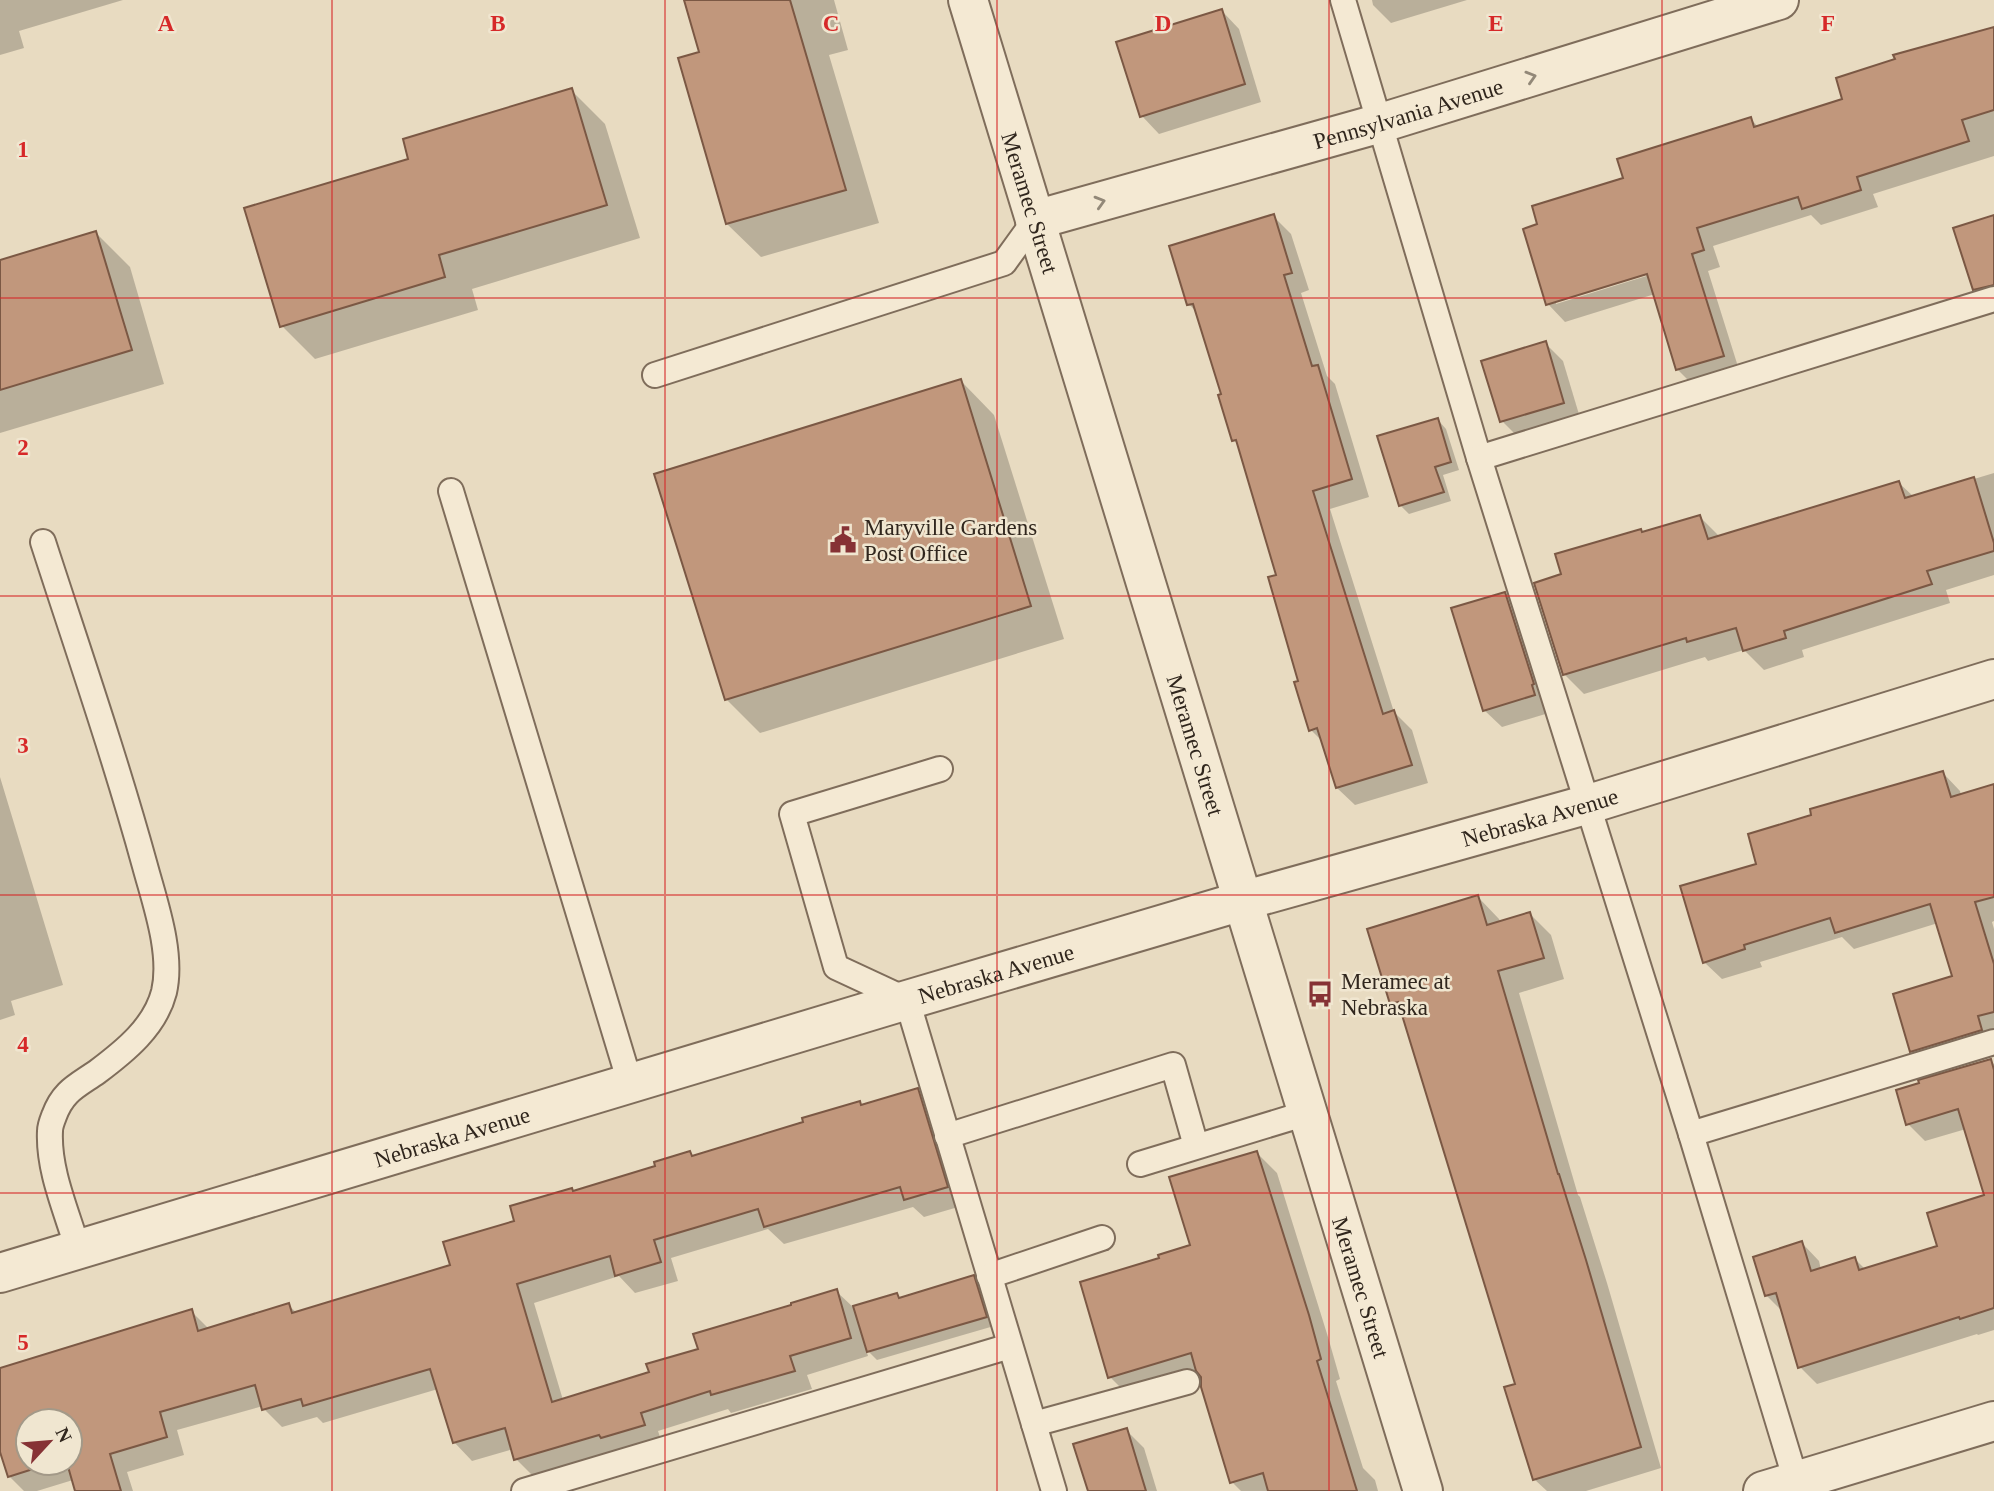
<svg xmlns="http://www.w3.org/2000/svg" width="1994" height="1491" viewBox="0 0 1994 1491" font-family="'Times New Roman',serif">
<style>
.shadow{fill:#0003;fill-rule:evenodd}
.building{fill:#c1977c;stroke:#7b5844;stroke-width:2}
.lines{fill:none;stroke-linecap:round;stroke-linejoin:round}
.service-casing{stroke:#7f6d5b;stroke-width:28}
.minor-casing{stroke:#7f6d5b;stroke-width:42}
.tertiary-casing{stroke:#7f6d5b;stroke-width:42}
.service{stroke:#f4e9d3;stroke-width:24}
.minor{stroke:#f4e9d3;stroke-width:38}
.tertiary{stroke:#f4e9d3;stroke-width:38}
.oneway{stroke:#928878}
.grid{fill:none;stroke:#d62828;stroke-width:2;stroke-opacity:0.55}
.labels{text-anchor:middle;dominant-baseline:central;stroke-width:5;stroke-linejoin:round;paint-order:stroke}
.street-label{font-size:23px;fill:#30261d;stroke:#f0e6d0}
.poi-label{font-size:23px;fill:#30261d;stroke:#f0e6d0;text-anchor:start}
.grid-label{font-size:23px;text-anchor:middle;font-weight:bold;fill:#d62828;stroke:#f0e6d0;stroke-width:5;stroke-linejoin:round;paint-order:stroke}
</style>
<rect width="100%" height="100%" fill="#e8dbc1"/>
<g class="shadow">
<path d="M0 0H123L19 31 24 48 0 55Z"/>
<path d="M686 0H834L848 50 829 55 879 223 761 257 727 224 701 53Z"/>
<path d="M1372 0H1467L1391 23 1373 5Z"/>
<path d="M1222 11 1239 29 1261 102 1159 134 1142 116Z"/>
<path d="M1994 29V156L1873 194 1878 207 1821 225 1811 215 1713 246 1720 267 1708 271 1740 373 1695 387 1677 369 1655 294 1565 322 1548 304 1540 225 1625 179 1751 119 1759 128 1844 100ZM1655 270 1656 273 1556 304V300Z"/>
<path d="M571 90 605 124 640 238 472 289 478 310 315 359 282 326 410 160Z"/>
<path d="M1273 216 1291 234 1309 290 1301 293 1327 376 1335 384 1369 497 1330 509 1394 712 1412 730 1428 783 1355 805 1337 788 1323 742 1311 730 1278 576 1240 446 1234 440 1223 396 1197 313 1189 304Z"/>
<path d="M96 233 130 267 164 384 0 433V262Z"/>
<path d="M1545 343 1563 361 1581 421 1520 439 1502 421Z"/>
<path d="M961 381 994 415 1064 639 760 733 726 699Z"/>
<path d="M1438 420 1446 429 1459 470 1443 475 1451 501 1409 514 1400 505Z"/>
<path d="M1994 473V575L1946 590 1950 603 1802 650 1804 657 1764 670 1744 650 1708 661 1705 657 1584 694 1564 674V576L1643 534 1700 517 1720 537 1899 483 1914 497Z"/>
<path d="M1505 593 1523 611 1552 712 1502 727 1484 710Z"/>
<path d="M1943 773 1960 791 1961 795 1994 785V921L1992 922 1994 929V1049L1929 1068 1912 1051 1954 977 1938 923 1854 949 1842 937 1760 962 1762 967 1722 979 1704 962 1759 865Z"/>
<path d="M0 777 63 985 11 1001 15 1015 0 1020Z"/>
<path d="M1478 897 1499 919 1501 923 1530 914 1551 935 1564 979 1519 993 1578 1195 1580 1197 1607 1283 1661 1468 1586 1491H1547L1534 1479 1517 1385 1404 1015 1392 1003Z"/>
<path d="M1990 1061 1994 1064V1330L1978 1335 1977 1334 1817 1384 1800 1367 1783 1312 1767 1296 1802 1243 1819 1261 1821 1270 1855 1259 1866 1270 1939 1247 1986 1196 1966 1129 1925 1141 1908 1124Z"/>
<path d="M917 1090 936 1108 965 1205 924 1217 913 1207 784 1244 768 1229 671 1258 678 1281 635 1293 619 1276 534 1303 563 1400 651 1374 836 1291 854 1308 897 1295 901 1299 973 1277 982 1285 994 1326 877 1360 866 1349 868 1356 807 1375 812 1389 731 1413 728 1409 658 1431 662 1443 534 1477 516 1459 513 1449 472 1461 454 1442 438 1389 323 1423 317 1417 282 1427 264 1409 263 1406 177 1430 184 1455 127 1472 133 1491H77L73 1480 37 1491H24L9 1476 0 1445V1369L191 1311 209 1329 288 1305 297 1313 452 1266 517 1222 574 1193 657 1167 690 1153 694 1157 805 1123 859 1103 862 1106ZM28 1421H70V1463H28Z"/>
<path d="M1257 1153 1277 1173 1328 1337 1340 1379 1336 1381 1363 1468 1375 1480 1378 1491H1241L1232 1482 1203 1375 1130 1397 1110 1377 1161 1259 1192 1247Z"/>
<path d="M1126 1430 1144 1448 1157 1491H1090Z"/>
</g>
<g class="building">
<path d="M684 0H790L846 190 726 224 678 58 699 52Z"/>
<path d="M1222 9 1245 84 1140 117 1116 42Z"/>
<path d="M1994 27V110L1962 120 1969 141 1857 177 1861 190 1802 209 1798 197 1697 228 1704 250 1692 254 1724 356 1676 370 1647 274 1546 305 1523 229 1537 224 1532 206 1623 178 1617 159 1751 117 1754 127 1842 99 1836 78 1895 59 1893 55Z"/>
<path d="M572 88 607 205 439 255 445 277 280 327 244 208 408 159 403 139Z"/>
<path d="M1274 214 1292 273 1284 275 1312 366 1318 365 1352 479 1313 491 1383 714 1394 710 1412 765 1336 788 1317 728 1309 731 1294 682 1298 681 1268 577 1276 575 1236 440 1232 441 1218 395 1221 394 1193 304 1187 305 1169 246Z"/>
<path d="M1994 215V285L1973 290 1953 228Z"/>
<path d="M96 231 132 350 0 390V260Z"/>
<path d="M1546 341 1564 403 1500 422 1481 361Z"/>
<path d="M961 379 1031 606 725 700 654 474Z"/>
<path d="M1438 418 1451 462 1435 467 1444 492 1399 506 1377 436Z"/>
<path d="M1974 477 1994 543V551L1927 571 1932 584 1784 631 1786 638 1743 651 1736 628 1687 642 1686 638 1563 675 1534 583 1561 574 1555 554 1641 529 1642 532 1700 515 1708 539 1899 481 1905 498Z"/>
<path d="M1505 592 1534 684 1532 685 1535 695 1483 711 1451 608Z"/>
<path d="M1943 771 1951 797 1994 784V897L1975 902 1994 964V1012L1978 1016 1982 1030 1910 1052 1893 994 1952 976 1930 904 1835 933 1830 918 1744 945 1745 949 1703 963 1680 886 1756 864 1748 834 1811 815 1810 809Z"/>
<path d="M1478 895 1487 925 1530 912 1544 958 1498 971 1558 1174H1559L1586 1260 1641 1447 1533 1480 1504 1387 1515 1384 1398 1002 1390 1004 1367 929Z"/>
<path d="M1991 1059 1994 1070V1308L1960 1319 1959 1317 1798 1368 1776 1293 1765 1296 1753 1257 1802 1241 1811 1271 1855 1257 1859 1270 1937 1246 1927 1213 1984 1195 1958 1109 1906 1125 1896 1090 1919 1083 1918 1080Z"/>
<path d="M918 1088 948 1187 904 1200 900 1187 764 1227 758 1209 654 1240 661 1262 615 1276 610 1256 517 1284 552 1402 649 1372 646 1364 698 1349 693 1334 791 1305V1303L837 1289 851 1338 790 1356 795 1371 711 1395 710 1391 641 1413 645 1425 601 1438 599 1435 514 1460 505 1428 453 1443 430 1369 303 1406 301 1399 262 1410 255 1385 160 1412 167 1437 110 1454 121 1491H75L67 1463H70V1421H28V1463H52L8 1477 0 1452V1368L192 1309 198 1331 289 1303 292 1313 450 1265 443 1242 514 1221 510 1206 572 1188 573 1191 655 1166 654 1162 690 1151 692 1156 803 1122 802 1118 860 1101 861 1105Z"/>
<path d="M1257 1151 1309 1315 1321 1359 1317 1361 1357 1491H1268L1263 1473 1230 1483 1201 1387V1377L1196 1371 1191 1353 1108 1378 1080 1282 1159 1258 1158 1255 1190 1245 1169 1177Z"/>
<path d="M974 1275 987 1317 867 1352 853 1306 897 1293 899 1298Z"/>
<path d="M1127 1428 1146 1491H1088L1073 1444Z"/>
</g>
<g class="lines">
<g class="service-casing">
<g id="service">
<path d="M1343 0 1479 458 1691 1134 1799 1491"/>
<path d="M655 375 1004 263 1035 220"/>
<path d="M1479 458 1994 299"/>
<path d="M451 491 630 1083"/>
<path d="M43 542C78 650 115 757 145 866 155 903 173 953 164 992 155 1027 125 1051 97 1072 77 1086 63 1091 54 1116 52 1121 50 1126 50 1131 48 1171 67 1212 78 1250"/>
<path d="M940 769 792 814 836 967 907 1000 1054 1491"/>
<path d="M1691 1134 1994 1042"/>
<path d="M947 1136 1173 1065 1196 1146"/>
<path d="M1140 1164 1307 1113"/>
<path d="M989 1276 1102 1238"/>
<path d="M1034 1424 1187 1382"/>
<path d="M524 1491 1010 1346"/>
</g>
</g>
<g class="minor-casing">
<g id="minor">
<path id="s1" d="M1035 220 1381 123 1779 0"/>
<path id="s2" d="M0 1273 907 1000 1242 901 1589 804 1994 679"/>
<path d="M1763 1491 1994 1421"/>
</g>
</g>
<g class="tertiary-casing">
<g id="tertiary">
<path id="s3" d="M968 0 1423 1491"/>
</g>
</g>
<use href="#service" class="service"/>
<use href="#minor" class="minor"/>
<use href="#tertiary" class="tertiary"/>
</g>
<defs><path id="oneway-chevron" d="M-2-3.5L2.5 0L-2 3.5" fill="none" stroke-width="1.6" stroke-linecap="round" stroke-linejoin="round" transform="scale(1.75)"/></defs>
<g class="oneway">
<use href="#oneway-chevron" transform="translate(1531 77) rotate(-17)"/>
<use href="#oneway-chevron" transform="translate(1100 202) rotate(-16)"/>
</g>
<path class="grid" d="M332 0V1491M665 0V1491M997 0V1491M1329 0V1491M1662 0V1491M0 298H1994M0 596H1994M0 895H1994M0 1193H1994"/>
<defs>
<g id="civic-bare" transform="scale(2.1)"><path d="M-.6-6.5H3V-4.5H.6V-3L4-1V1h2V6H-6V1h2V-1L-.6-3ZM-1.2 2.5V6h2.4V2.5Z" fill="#863235" stroke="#f0e6d0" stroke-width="2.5" paint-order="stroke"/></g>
<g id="bus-bare" transform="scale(2.1)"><path d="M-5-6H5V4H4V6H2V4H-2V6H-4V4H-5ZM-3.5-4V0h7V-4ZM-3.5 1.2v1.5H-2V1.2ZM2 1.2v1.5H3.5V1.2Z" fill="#863235" stroke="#f0e6d0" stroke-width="2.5" paint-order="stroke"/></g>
</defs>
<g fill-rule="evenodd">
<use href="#civic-bare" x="843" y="540"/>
<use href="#bus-bare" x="1320" y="994"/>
</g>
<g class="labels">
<g class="street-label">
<text stroke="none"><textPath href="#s1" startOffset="388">Pennsylvania Avenue</textPath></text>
<text stroke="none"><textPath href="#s3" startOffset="212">Meramec Street</textPath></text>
<text stroke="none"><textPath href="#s3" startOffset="779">Meramec Street</textPath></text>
<text stroke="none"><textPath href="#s2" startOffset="1606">Nebraska Avenue</textPath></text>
<text stroke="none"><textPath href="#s2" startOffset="1040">Nebraska Avenue</textPath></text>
<text stroke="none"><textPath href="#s2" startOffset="472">Nebraska Avenue</textPath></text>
<text stroke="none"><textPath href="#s3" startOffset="1346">Meramec Street</textPath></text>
</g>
<g class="poi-label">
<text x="864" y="527">Maryville Gardens<tspan x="864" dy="26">Post Office</tspan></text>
<text x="1341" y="981">Meramec at<tspan x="1341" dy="26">Nebraska</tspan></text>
</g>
</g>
<g class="grid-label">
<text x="166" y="31">A</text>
<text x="498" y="31">B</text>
<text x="831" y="31">C</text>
<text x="1163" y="31">D</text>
<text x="1496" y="31">E</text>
<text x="1828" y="31">F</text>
<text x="23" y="157">1</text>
<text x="23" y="455">2</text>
<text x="23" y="753">3</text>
<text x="23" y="1052">4</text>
<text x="23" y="1350">5</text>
</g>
<g transform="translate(49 1442) rotate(64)"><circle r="33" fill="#f0e6d0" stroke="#a39988" stroke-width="2"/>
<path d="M0-5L12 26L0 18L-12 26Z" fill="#863235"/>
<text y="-10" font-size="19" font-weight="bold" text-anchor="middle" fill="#30261d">N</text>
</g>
</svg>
